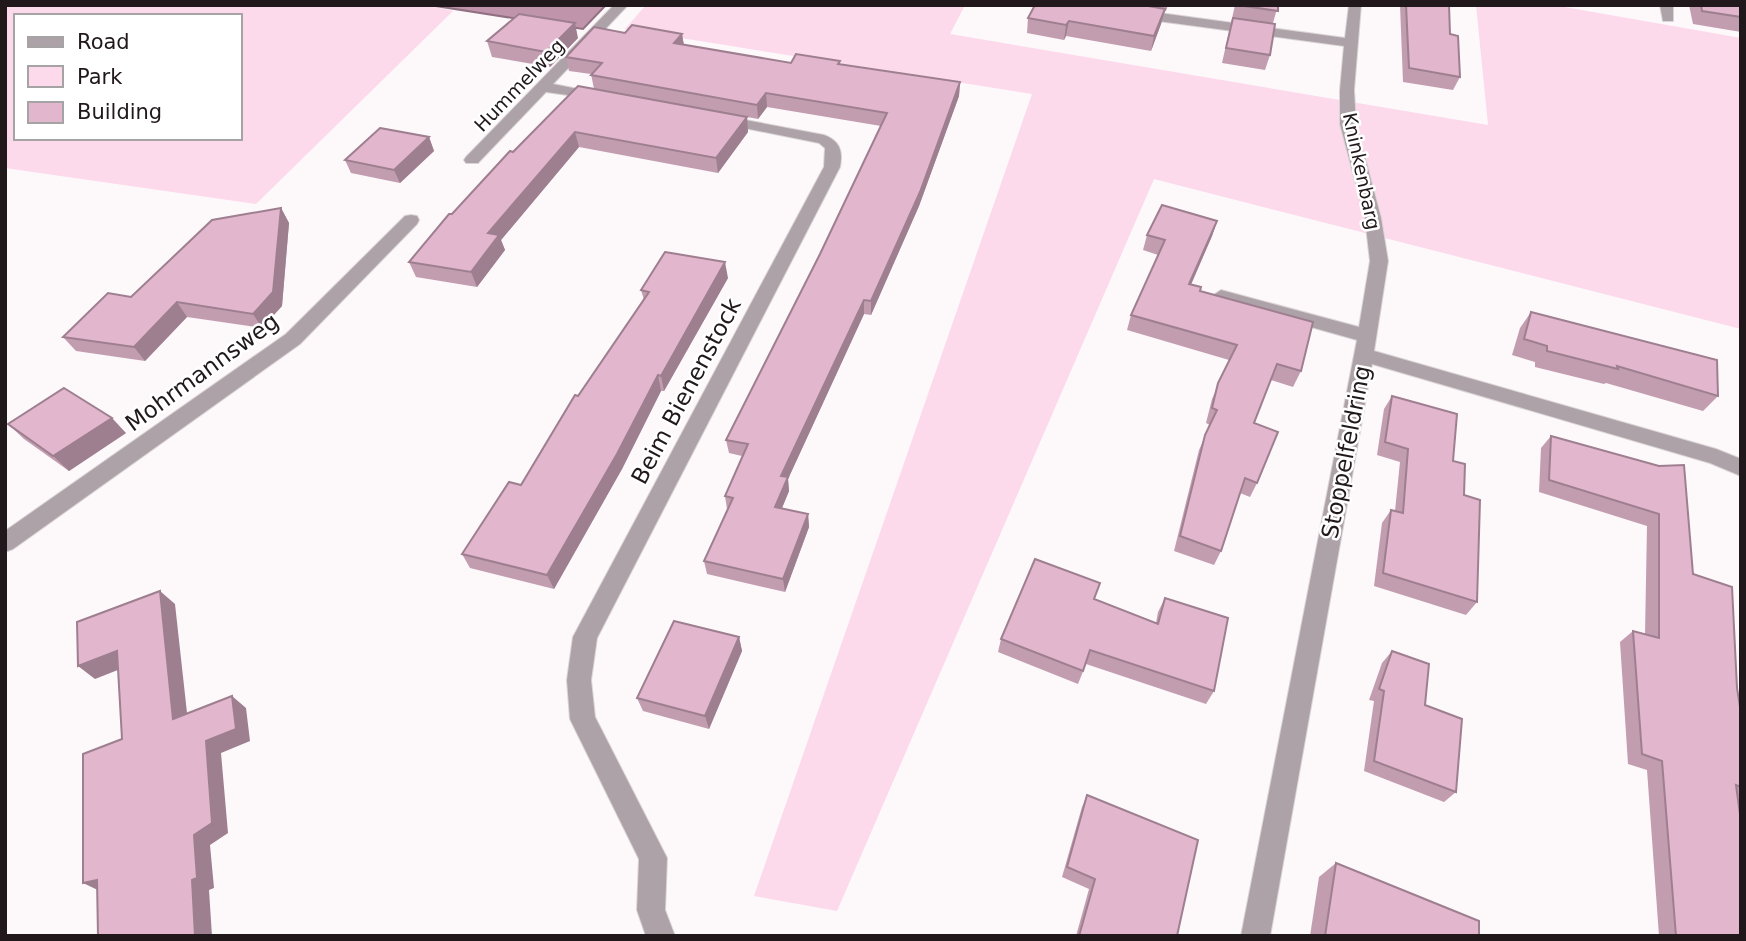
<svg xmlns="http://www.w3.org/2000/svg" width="1746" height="941" viewBox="0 0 1746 941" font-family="'DejaVu Sans',sans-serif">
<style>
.green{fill:#fcd9eb;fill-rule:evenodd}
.water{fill:#c095ac;stroke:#907081;stroke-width:2}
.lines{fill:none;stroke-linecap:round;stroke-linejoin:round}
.minor-casing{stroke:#dad4d6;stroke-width:2}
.minor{fill:#ada2a7;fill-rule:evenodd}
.wall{fill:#c29db0}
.shaded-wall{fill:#9e7f90}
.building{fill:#e2b6cd;stroke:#9e7f90;stroke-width:2}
.labels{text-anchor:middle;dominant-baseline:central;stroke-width:5;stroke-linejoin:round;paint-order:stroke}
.far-street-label{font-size:19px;fill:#21181c;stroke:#fff}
.street-label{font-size:23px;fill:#21181c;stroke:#fff}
</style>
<rect width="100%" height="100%" fill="#fdf8fa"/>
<g class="green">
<path d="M5 5H425L453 11 256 204 5 168ZM16 16H240V138H16Z"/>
<path d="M646 5H965L950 34 1488 125 1476 5H1553L1741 38V329L1154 179 837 911 754 896 1032 94 625 29Z"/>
</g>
<path class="water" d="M429 5H606L583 29Z"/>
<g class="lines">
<g class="minor-casing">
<g id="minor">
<path d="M614 5H628L553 84 603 94 605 97 603 100 546 92 478 163H466L464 160 466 157Z"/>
<path d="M1111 5H1129L1145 11 1345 38 1349 5H1361L1354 90 1356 124 1381 218 1388 261 1374 351 1716 449 1741 459V476L1710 463 1372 364 1270 936H1241L1357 340 1215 300 1212 296 1221 290 1359 327 1370 261 1365 218 1340 124V90L1344 46 1143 19Z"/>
<path d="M1660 5H1673V21H1663Z"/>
<path d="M719 115 824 135C840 141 843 151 840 167L597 638 591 680 595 717 667 858 665 910 675 936H646L637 910 639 859 570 719 567 680 573 637 824 167 825 148 819 143 714 122 712 119 714 116Z"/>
<path d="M411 215 417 216 419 220 417 224 300 344 13 549 5 552V531L286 334 405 216Z"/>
</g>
</g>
<use href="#minor" class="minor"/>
</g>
<g class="wall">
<path d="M1035 5H1168L1166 11H1164L1161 24 1151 51 1066 36 1064 40 1027 33 1028 18Z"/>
<path d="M1235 5H1278L1273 23 1270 55 1265 70 1222 63Z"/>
<path d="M1400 5H1449L1450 34 1460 77 1453 90 1403 82Z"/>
<path d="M1689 5H1741V32L1693 24Z"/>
<path d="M625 33 682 34 684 45 791 63 840 61V64L960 82 959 96 919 206 871 315 864 314 788 479 789 491 782 508 808 514 809 527 785 592 707 574 704 561 727 509 725 496 742 456 729 453 726 440 820 254 881 126 767 107 758 119 594 89 591 74 569 71 566 57Z"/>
<path d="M578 38 550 67 492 57 487 41Z"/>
<path d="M578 86 747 117 748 132 718 173 579 147 501 240 505 250 477 287 416 277 409 262 452 214Z"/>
<path d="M429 137 434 151 400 183 351 173 345 160Z"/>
<path d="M281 208 289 223 282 306 262 328 187 317 145 361 76 351 63 337Z"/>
<path d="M1217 221 1212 236 1191 285 1301 371 1293 387 1271 380 1254 423 1257 483 1250 497 1240 493 1221 551 1214 565 1174 551 1199 450 1210 425 1206 423 1212 399 1229 360 1127 330 1131 315 1158 255 1143 250 1147 235Z"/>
<path d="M728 278 664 391H661L622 469 554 589 470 568 462 554 521 485 578 396 644 300 641 290Z"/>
<path d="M1531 312 1718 396 1703 411 1606 383 1604 384 1535 367V362L1512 355 1520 328Z"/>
<path d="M1392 396 1453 461 1464 495 1477 602 1466 615 1374 586 1382 523 1391 510 1395 511 1400 462 1377 455 1384 409Z"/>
<path d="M8 424 126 433 69 471 24 439Z"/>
<path d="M1551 436 1659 466 1693 574 1737 688 1741 713V797L1738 798 1741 936H1659L1647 770 1628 764 1620 642 1633 631 1645 634 1647 526 1539 492 1541 448Z"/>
<path d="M1165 598 1214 691 1206 704 1086 664 1078 684 998 652 1001 639 1095 599 1156 623 1158 612Z"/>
<path d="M739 637 742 651 709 729 643 711 637 698Z"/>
<path d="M1392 651 1425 705 1456 792 1444 802 1364 771 1374 701 1369 700 1382 663Z"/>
<path d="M1087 795 1177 936H1076L1089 889 1062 877 1082 807Z"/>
<path d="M1336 863 1479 936H1310L1319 877Z"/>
</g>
<g class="shaded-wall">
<path d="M1165 9 1161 24 1151 51 1154 36Z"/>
<path d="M1069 21 1066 36 1064 40 1066 25Z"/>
<path d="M575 23 578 38 550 67 546 52Z"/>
<path d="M682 34 684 47 674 43Z"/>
<path d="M960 82 959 96 919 206 871 315V301Z"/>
<path d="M766 93 767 107 758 119 757 105Z"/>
<path d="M747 117 748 132 718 173 716 158Z"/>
<path d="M575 132 579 147 501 240 505 250 477 287 471 272 488 233Z"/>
<path d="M429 137 434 151 400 183 394 170Z"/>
<path d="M281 208 289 223 282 306 262 328 253 314Z"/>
<path d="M1217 221 1212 236 1184 300 1189 284Z"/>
<path d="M725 262 728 278 664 391 661 376Z"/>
<path d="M864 300V314L788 479 789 491 777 520 775 507 781 476Z"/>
<path d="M177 302 187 317 145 361 134 347Z"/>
<path d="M658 375 661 391 622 469 554 589 547 575Z"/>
<path d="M112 418 126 433 69 471 53 456Z"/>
<path d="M808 514 809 527 785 592 783 579Z"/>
<path d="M160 591 175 604 189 731 173 719Z"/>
<path d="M739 637 742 651 709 729 705 716Z"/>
<path d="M117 651 133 664 95 679 78 666Z"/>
<path d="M232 696 246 708 250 741 221 753 228 833 210 845 214 888 209 890 212 936H195L192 880 194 835 206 741Z"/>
<path d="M97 880 102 892 83 883Z"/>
</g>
<g class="building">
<path d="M1035 5H1143L1165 9 1154 36 1069 21 1066 25 1028 18Z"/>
<path d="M1237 5H1278V11Z"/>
<path d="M1406 5H1449L1450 34 1458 36 1460 77 1409 68Z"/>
<path d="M1701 5H1741V17L1702 11Z"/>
<path d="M519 14 575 23 546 52 487 41Z"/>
<path d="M1233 18 1275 24 1270 55 1226 48Z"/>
<path d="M632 25 682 34 674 43 791 63 796 54 840 61 838 64 960 82 920 192 871 301 864 300 781 476 788 477 775 507 808 514 783 579 704 561 733 498 725 496 748 444 726 440 820 254 887 113 766 93 757 105 591 75 602 63 566 57 594 27 625 33Z"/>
<path d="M578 86 747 117 716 158 575 132 488 233 499 235 471 272 409 262 449 214H452L510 151 513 152Z"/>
<path d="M380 128 429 137 394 170 345 160Z"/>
<path d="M1162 205 1217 221 1189 284 1201 287 1200 291 1313 322 1301 371 1277 364 1254 423 1278 432 1257 483 1245 478 1221 551 1180 536 1205 435 1217 410 1212 408 1218 383 1237 345 1131 315 1165 240 1147 235Z"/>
<path d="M281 208 273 292 253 314 177 302 134 347 63 337 108 293 131 297 212 220Z"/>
<path d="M665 252 725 262 661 376 658 375 617 454 547 575 462 554 509 482 521 485 575 395 578 396 649 292 641 290Z"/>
<path d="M1531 312 1717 360 1718 396 1617 366 1618 369 1547 351V346L1524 339Z"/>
<path d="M64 388 112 418 53 456 8 424Z"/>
<path d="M1392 396 1457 414 1453 461 1465 464 1464 495 1480 500 1477 602 1383 573 1391 510 1403 513 1408 449 1385 442Z"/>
<path d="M1551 436 1659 466 1684 465 1693 574 1732 587 1737 688 1741 713V787L1736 785 1741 821V936H1676L1662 761 1642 754 1633 631 1659 638V514L1549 480Z"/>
<path d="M1035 559 1100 583 1094 599 1158 624 1165 598 1228 618 1214 691 1090 650 1083 671 1001 639Z"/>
<path d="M160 591 173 719 232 696 236 729 206 741 212 823 194 835 197 878 192 880 195 936H98L97 880 83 883V754L122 739 117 651 78 666 77 622Z"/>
<path d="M674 621 739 637 705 716 637 698Z"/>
<path d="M1392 651 1429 664 1425 705 1462 719 1456 792 1374 761 1384 691 1379 689Z"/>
<path d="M1087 795 1198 840 1177 936H1079L1095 879 1067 867Z"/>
<path d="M1336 863 1479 921V936H1325Z"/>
</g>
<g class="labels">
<g class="far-street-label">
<text transform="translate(519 85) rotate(-46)">Hummelweg</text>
<text transform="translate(1362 171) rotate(78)">Kninkenbarg</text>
</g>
<g class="street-label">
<text transform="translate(202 372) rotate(-36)">Mohrmannsweg</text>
<text transform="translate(686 391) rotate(-62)">Beim Bienenstock</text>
<text transform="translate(1346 452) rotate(-79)">Stoppelfeldring</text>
</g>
</g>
<rect width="1746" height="941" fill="none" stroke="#21181c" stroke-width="14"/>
<rect x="14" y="14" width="228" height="126" fill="#ffffff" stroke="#a6a3a4" stroke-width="2"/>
<rect x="28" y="37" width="35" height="10" fill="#ada2a7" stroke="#a6a3a4" stroke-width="2"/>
<text x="77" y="49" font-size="21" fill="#21181c">Road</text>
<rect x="28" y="66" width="35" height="21" fill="#fcd9eb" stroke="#a6a3a4" stroke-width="2"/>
<text x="77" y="84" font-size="21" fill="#21181c">Park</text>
<rect x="28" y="102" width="35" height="21" fill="#e2b6cd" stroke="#a6a3a4" stroke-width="2"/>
<text x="77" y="119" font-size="21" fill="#21181c">Building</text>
</svg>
